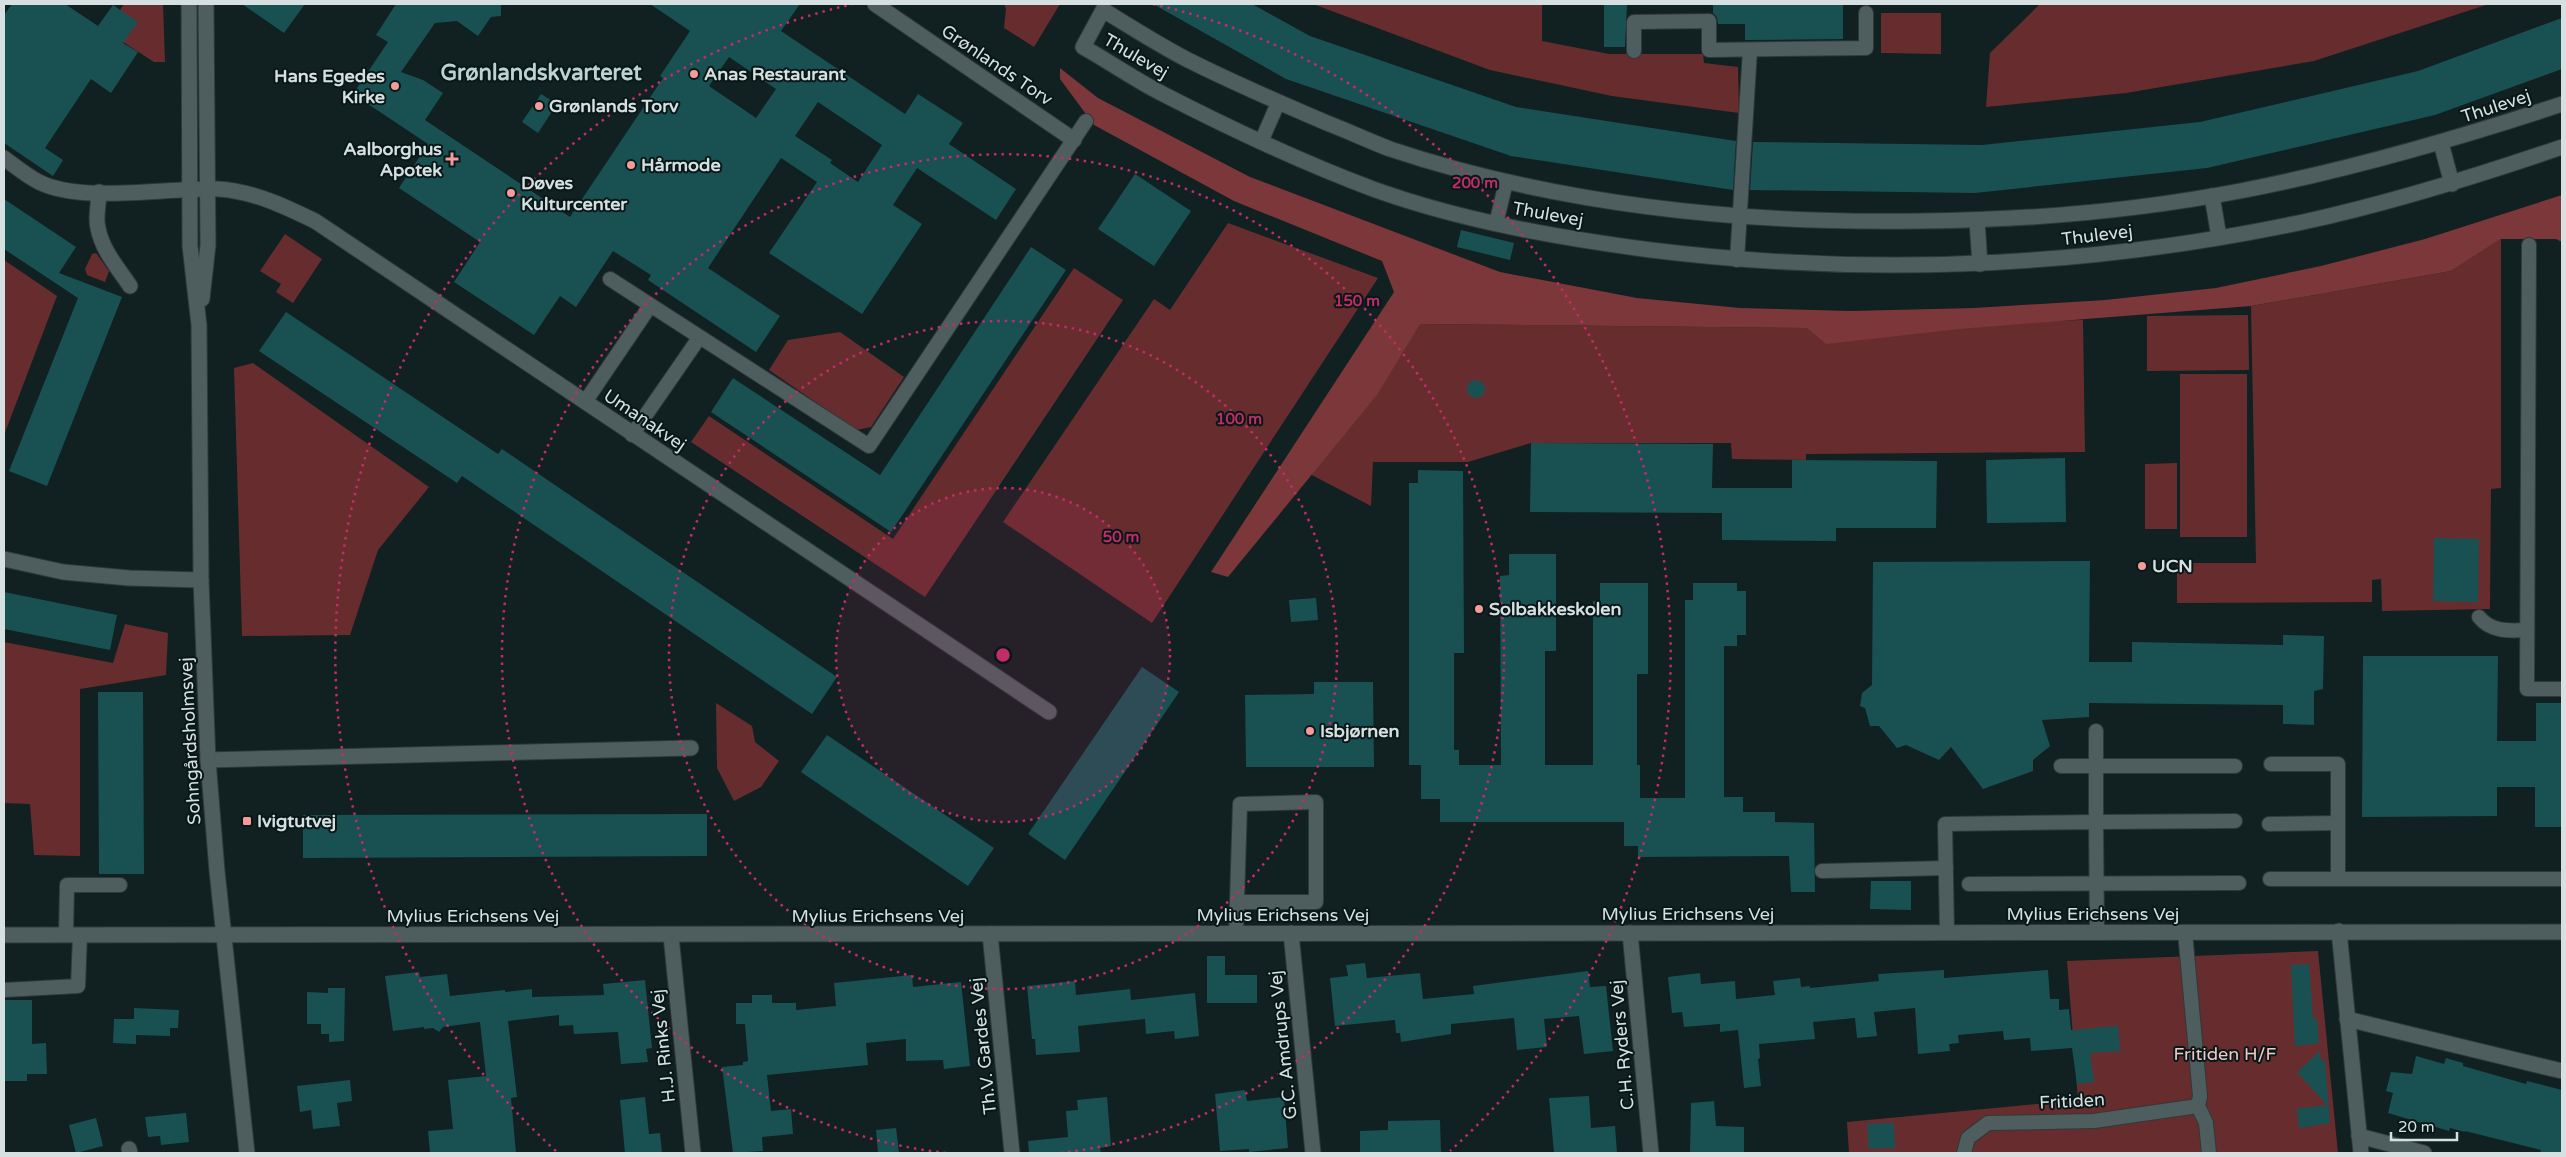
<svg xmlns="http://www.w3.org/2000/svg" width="2566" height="1157" viewBox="0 0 2566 1157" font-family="'Varela Round',sans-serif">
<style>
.green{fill:#672d2e}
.forest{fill:#7b3739}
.building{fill:#195153;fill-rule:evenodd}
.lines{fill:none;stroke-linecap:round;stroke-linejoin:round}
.service-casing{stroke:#303939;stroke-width:16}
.minor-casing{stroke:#303939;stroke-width:17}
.tertiary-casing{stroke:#303939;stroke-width:17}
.service{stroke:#4e5e5f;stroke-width:14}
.minor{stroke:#4e5e5f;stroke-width:15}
.tertiary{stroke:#4e5e5f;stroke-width:15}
.ring{fill:none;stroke:#c42c68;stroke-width:2.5;stroke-dasharray:2.5 5}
.poi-dot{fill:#f59b9a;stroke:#081717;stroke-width:2}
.labels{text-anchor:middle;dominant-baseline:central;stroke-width:4;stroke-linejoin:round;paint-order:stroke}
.street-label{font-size:18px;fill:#d7e0e0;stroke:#081717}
.poi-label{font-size:18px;font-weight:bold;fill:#d7e0e0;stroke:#081717;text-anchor:start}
.park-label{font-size:18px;fill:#f4c8c6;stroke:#081717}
.district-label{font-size:22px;font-weight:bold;fill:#bfd2d2;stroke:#081717}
.centre{fill:#c42c68;stroke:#081717;stroke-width:2.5}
.ring-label{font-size:15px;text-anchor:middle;font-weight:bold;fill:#c42c68;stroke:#081717;stroke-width:4;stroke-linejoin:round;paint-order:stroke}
</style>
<rect width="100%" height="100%" fill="#112020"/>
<g class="green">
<path d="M124 4H163L165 62H154L123 42 120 10Z"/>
<path d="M1004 4H1060L1034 47 1004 28 1006 9Z"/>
<path d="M1313 4H1542V41L1609 54H1703L1704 63 1738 67 1739 113 1612 96 1490 70Z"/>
<path d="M2040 4H2489L2314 61 2126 93 1986 107 1990 53Z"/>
<path d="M1881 13H1941V54L1881 53Z"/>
<path d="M1228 223 1378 278 1152 623 1003 522 1154 299 1170 310Z"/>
<path d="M285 234 322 259 293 303 276 292 281 284 260 271Z"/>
<path d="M2501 239V488L2491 489 2490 609 2382 611 2381 579 2372 580V602L2177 603V563H2256L2251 306 2451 271Z"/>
<path d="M96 253 109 271 105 282 87 275 85 269 92 254Z"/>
<path d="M4 260 57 296 4 435Z"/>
<path d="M1074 268 1123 300 925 597 691 442 709 416 893 539Z"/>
<path d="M2248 315 2249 370 2147 371V316Z"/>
<path d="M2083 320 2085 452 1806 454V460L1732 459 1731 443H1531L1468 462H1373L1371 506 1308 473 1419 324 1807 328Z"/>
<path d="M840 332 904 377 871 427 856 430 769 370 788 340Z"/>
<path d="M253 363 429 487 378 550 350 635 242 636 234 368Z"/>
<rect x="2180" y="374" width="67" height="163"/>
<path d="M2177 463V529H2145V464Z"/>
<path d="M125 624 168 633 166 675 80 689V856L34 855 30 804 4 803V642L113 663Z"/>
<path d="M716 703 752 726 755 742 779 761 761 787 734 801 717 768Z"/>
<path d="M2318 951 2338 1153H1849L1847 1122 2078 1100 2067 961Z"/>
</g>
<path class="forest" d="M1060 68 1098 98 1250 177 1500 272 1637 298 1740 308 1850 311 1974 308 2105 300 2216 288 2321 266 2425 239 2562 195V242L2556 239H2501L2451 271 2251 306 1959 329 1826 344 1807 328 1420 324 1377 395 1228 577 1211 572 1394 292 1382 261 1234 201 1094 125 1060 79Z"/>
<g class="building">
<path d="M12 4H65L98 26 113 5 138 22 123 43 138 52 111 93 91 79 45 148 63 160 53 176 4 143V15Z"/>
<path d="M242 4H305L284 33Z"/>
<path d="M396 4H501V16L491 17 478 36 457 21 435 23 401 72 423 80 443 93 425 120 570 217 663 78 660 76 690 31 650 4H800L781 31 905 114 918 94 963 123 949 144 1016 189 996 220 917 168 893 205 922 224 862 314 769 253 817 182 781 158 708 268 780 316 756 352 648 280 651 275 613 251 576 307 560 296 534 335 454 282 480 242 399 188 428 144 353 94 388 42 376 35ZM729 57 776 89 756 118 709 86ZM818 102 882 145 858 182 830 163 832 160 795 136Z"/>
<path d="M1153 4H1252L1310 36 1516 107 1736 141 1733 190 1511 156 1286 79Z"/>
<path d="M1604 4H1627L1625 47H1604Z"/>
<path d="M1713 4H1843V39L1745 40V24H1718L1717 17 1713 13Z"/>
<path d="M2562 18V69L2435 115 2207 168 1975 193 1750 190 1753 142 1982 145 2200 122 2418 71Z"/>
<path d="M541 94 557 104 538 133 522 122Z"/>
<path d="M1135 174 1191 211 1154 266 1098 229Z"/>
<path d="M4 199 76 247 59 273 122 297 47 486 9 471 78 298 4 249Z"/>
<path d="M1461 230 1514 243 1510 260 1457 247Z"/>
<path d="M1031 247 1066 270 891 532 711 412 733 378 880 475Z"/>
<path d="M286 312 498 454 502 449 837 677 812 714 462 476 457 483 259 351Z"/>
<circle cx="1476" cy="389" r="9"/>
<path d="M1531 443 1713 444 1712 488H1792V460L1937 461 1936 528H1836V541L1722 540V513L1530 512Z"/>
<path d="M2065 458 2066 522 1987 523 1986 460Z"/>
<path d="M1418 470 1463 471 1464 653H1454V750H1459V765H1501L1500 576 1509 575V554H1556V651H1545V765H1593V601L1600 600V583H1648V674H1637V765H1640V798H1685V600H1693V583H1737V591H1746V635H1737V646H1724V797H1743V812H1775V822L1814 823 1815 892H1791L1789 856 1638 857V846H1624V822H1440V799H1421V765H1409V483H1418Z"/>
<path d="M2434 538 2479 539 2478 602 2433 601Z"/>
<path d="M2090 561 2089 662H2132V642L2283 645V635L2324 636 2323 689 2314 691V725L2283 724V705L2089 703V717L2042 720 2050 746 2033 760V771L1983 789 1951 747 1939 760 1906 745 1897 748 1879 726H1870L1865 708 1860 706 1862 693 1872 685 1873 562Z"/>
<path d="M4 592 117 615 110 650 4 629Z"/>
<path d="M1316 598 1318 620 1291 622 1289 600Z"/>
<path d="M2363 656H2498L2497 741H2536V703H2562V827H2535V787H2497V816L2362 817Z"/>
<path d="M1142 667 1179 692 1065 860 1028 834Z"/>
<path d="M1314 682H1373L1374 767H1246L1245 695 1314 694Z"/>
<path d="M98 692H143L144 874H99Z"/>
<path d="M827 735 994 848 968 886 801 772Z"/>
<path d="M707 814V856L303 858V815Z"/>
<path d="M1871 881H1911V910L1870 909Z"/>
<path d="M1207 956H1225V975H1257V1003H1207Z"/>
<path d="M1365 963 1367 978 1420 973 1423 999 1474 994 1473 986 1588 971 1590 987 1606 986 1613 1051 1584 1054 1579 1016 1544 1019 1547 1047 1517 1050 1514 1018 1451 1024V1034L1401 1042 1400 1033H1396L1395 1020 1335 1026 1330 978 1348 976 1346 965Z"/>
<path d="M2309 964 2313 1019 2317 1018 2319 1043 2295 1046 2291 965Z"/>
<path d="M1944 970V978L2048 970 2050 999H2059V1010L2069 1009 2071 1030 2118 1026 2120 1051 2090 1053 2094 1082 2077 1084 2072 1048 2031 1051 2030 1038 2004 1040 2003 1031 1958 1035 1959 1043 1949 1044 1950 1051 1918 1054 1915 1008 1874 1012 1877 1036 1857 1038 1855 1018 1813 1022 1815 1039 1759 1044 1760 1058 1758 1059 1761 1086 1744 1088 1738 1030 1720 1032V1024L1684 1027 1682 1012 1672 1013 1668 977 1700 973 1701 984 1735 981 1736 999 1775 995 1773 981 1800 978 1801 987 1810 986V988L1879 981 1878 974Z"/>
<path d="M419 972 420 977 447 974 450 996 505 990V992L532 989V997L604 995 603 984 645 980 652 1048 646 1049 648 1062 621 1064 618 1032 574 1034 573 1025 559 1026V1015L508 1021 517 1097 511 1098 516 1153H430L428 1131 453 1129 448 1080 486 1076 480 1022 443 1027 439 1032 433 1028 424 1029V1027L393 1031 385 976Z"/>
<path d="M912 975 913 987 961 982 970 1066 944 1069 943 1060 906 1061V1039L866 1043 868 1065 767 1075 771 1111 791 1109 793 1134 762 1137 763 1151 733 1153 722 1067 743 1065V1062L748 1061 745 1024H736V1003H752V995H772V1003H796V1010L836 1006 834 983Z"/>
<path d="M1075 981 1076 995 1130 989 1131 1000 1195 993 1199 1036 1175 1039 1174 1031 1146 1034 1145 1019 1078 1026 1080 1052 1036 1055 1035 1039H1032L1027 986Z"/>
<path d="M328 988H345L344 1041 329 1042V1034H321V1024H307V992L328 993Z"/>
<path d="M4 1000H32V1044L46 1043 47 1074H27V1081H4Z"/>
<path d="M134 1008 179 1010 178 1028H170V1036L136 1035V1044L113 1043 114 1019H134Z"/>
<path d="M2320 1051 2321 1061 2325 1060 2330 1123 2299 1128 2297 1109 2327 1105 2297 1072Z"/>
<path d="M2416 1056 2444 1064 2446 1058 2463 1063V1066L2526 1084 2527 1081 2562 1090V1153H2540L2541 1150 2465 1131V1132L2450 1128 2449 1131 2388 1113 2393 1093 2386 1091 2391 1072 2412 1074Z"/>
<path d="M350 1080 352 1101 337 1103 340 1126 313 1129 311 1110 300 1112 297 1086Z"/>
<path d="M1245 1090 1247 1101 1284 1097 1288 1148 1249 1152V1149L1220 1151 1215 1094Z"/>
<path d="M1589 1096 1591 1128 1615 1126 1617 1153H1554L1549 1098Z"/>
<path d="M645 1097 649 1134 660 1133 662 1153H625L620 1100Z"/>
<path d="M1107 1097 1111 1146 1100 1148 1101 1153H1029L1028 1141 1068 1137 1066 1111 1078 1110 1077 1100Z"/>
<path d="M1714 1101 1716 1126 1744 1127V1153H1690L1691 1103Z"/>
<path d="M186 1113 189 1142 161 1145 160 1136 148 1137 145 1117Z"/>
<path d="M96 1118 103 1146 76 1153 69 1125Z"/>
<path d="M1440 1120 1441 1153H1360V1131L1388 1130V1121Z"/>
<path d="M1894 1123 1895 1148 1869 1149 1867 1124Z"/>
<path d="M896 1128 899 1153H878L876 1130Z"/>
</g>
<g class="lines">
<g class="service-casing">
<g id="service">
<path d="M1634 51V22L1709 21V50L1866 48V13"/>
<path d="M1261 142 1278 103"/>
<path d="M1496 224 1506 182"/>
<path d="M2529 245 2527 689H2562"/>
<path d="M1737 260 1750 50"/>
<path d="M610 279 869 446 1086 121"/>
<path d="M585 402 650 306"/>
<path d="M632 435 699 338"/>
<path d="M2479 617C2491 632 2509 631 2527 630"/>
<path d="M2096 731V822L2235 821"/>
<path d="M2271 764H2338V879"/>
<path d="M2061 766H2235"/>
<path d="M2269 824 2338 823"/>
<path d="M1822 871 1946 868"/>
<path d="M2270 879H2562"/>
<path d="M1969 884 2239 883"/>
<path d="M2185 932 2200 1096 2198 1106 2206 1123 2209 1153"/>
<path d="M1236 933 1240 804 1316 802V902H1237"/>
<path d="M1947 933 1945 824 2096 822 2097 933"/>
<path d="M66 935 67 885H120"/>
<path d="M4 990 78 986 80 935"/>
<path d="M1964 1153 1968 1138 1988 1123 2094 1121 2198 1106"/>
</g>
</g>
<g class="minor-casing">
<g id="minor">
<path d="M875 4 1074 140"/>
<path d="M2562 104C2456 139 2349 170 2240 191 2135 211 2029 220 1922 221 1743 224 1561 206 1390 149 1369 141 1348 131 1327 123 1280 103 1234 83 1188 60 1159 45 1131 27 1103 10L1083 47C1110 62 1135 80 1163 94 1231 129 1301 162 1373 189 1462 221 1559 238 1651 250 1869 277 2089 267 2303 222 2391 203 2477 176 2562 147"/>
<path d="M2441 143 2452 184"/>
<path d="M4 158C15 166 27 176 39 182 82 204 169 187 218 189 253 191 284 206 315 221L1049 712"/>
<path d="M99 192C99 203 95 217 98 228 102 250 118 268 130 286"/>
<path d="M2212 196 2219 237"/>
<path d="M1977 221 1980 264"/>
<path d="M4 559 63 572 129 578 201 580"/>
<path d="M208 760 691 748"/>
<path d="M2339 931 2361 1153"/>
<path d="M1291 933 1313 1153"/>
<path d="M1630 933 1651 1153"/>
<path d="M990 934 1012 1153"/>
<path d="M671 936 693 1153"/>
<path d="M2347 1019 2562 1071"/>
<path d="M2359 1136 2424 1153"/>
<path d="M129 1149 130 1153"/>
</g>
</g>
<g class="tertiary-casing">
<g id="tertiary">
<path d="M189 4 190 246 199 325 201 580 208 760 217 871 247 1153"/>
<path d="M202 299 208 245 206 4"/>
<path d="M4 935 2562 932"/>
</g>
</g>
<use href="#service" class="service"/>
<use href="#minor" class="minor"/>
<use href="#tertiary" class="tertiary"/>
</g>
<circle cx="1003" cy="655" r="167" fill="#c42c68" fill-opacity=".12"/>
<g class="ring">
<circle cx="1003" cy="655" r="167"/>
<circle cx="1003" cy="655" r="334"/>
<path d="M946 1153A501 501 0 1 1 1060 1153"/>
<path d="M556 1151A668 668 0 0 1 853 4M1153 4A668 668 0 0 1 1450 1151"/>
</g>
<g class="poi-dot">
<circle cx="694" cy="74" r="5"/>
<circle cx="395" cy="86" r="5"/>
<circle cx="539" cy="106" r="5"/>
<path d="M449.5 151.5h5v5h5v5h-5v5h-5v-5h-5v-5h5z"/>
<circle cx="631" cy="165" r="5"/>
<circle cx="511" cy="193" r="5"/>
<circle cx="2142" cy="566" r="5"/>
<circle cx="1479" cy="609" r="5"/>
<circle cx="1310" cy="731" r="5"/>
<rect x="242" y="816" width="10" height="10" rx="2.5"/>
</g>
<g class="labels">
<g class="street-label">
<text transform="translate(1136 56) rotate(30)">Thulevej</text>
<text transform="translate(997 65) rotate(34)">Grønlands Torv</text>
<text transform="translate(2496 106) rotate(-18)">Thulevej</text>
<text transform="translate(1548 214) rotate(10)">Thulevej</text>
<text transform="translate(2097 235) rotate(-7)">Thulevej</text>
<text transform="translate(645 420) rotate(34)">Umanakvej</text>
<text transform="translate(190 741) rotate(-93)">Sohngårdsholmsvej</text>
<text x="1688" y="914">Mylius Erichsens Vej</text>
<text x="2093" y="914">Mylius Erichsens Vej</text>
<text x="1283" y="915">Mylius Erichsens Vej</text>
<text x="473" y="916">Mylius Erichsens Vej</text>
<text x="878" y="916">Mylius Erichsens Vej</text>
<text transform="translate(1283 1045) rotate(-96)">G.C. Amdrups Vej</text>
<text transform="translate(1622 1045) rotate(-95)">C.H. Ryders Vej</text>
<text transform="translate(663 1046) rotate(-96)">H.J. Rinks Vej</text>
<text transform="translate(983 1046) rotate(-96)">Th.V. Gardes Vej</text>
<text transform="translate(2072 1101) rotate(-3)">Fritiden</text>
</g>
<g class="poi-label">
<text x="704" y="74">Anas Restaurant</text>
<text x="385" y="76" text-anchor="end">Hans Egedes<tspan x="385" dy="21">Kirke</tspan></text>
<text x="549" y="106">Grønlands Torv</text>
<text x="442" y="149" text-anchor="end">Aalborghus<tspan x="442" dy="21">Apotek</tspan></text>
<text x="641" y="165">Hårmode</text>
<text x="521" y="183">Døves<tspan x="521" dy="21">Kulturcenter</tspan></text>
<text x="2152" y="566">UCN</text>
<text x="1489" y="609">Solbakkeskolen</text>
<text x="1320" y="731">Isbjørnen</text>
<text x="257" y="821">Ivigtutvej</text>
</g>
<g class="park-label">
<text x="2225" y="1054">Fritiden H/F</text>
</g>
<g class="district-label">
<text x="541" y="73">Grønlandskvarteret</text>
</g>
</g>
<circle cx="1003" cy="655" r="8" class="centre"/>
<g class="ring-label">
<text x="1475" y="188">200 m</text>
<text x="1357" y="306">150 m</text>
<text x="1239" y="424">100 m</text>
<text x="1121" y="542">50 m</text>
</g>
<rect width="2566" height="1157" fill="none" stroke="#d7e0e0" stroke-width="10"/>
<path d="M2391 1132v8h66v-8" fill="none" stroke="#d7e0e0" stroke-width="2.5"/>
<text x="2398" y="1132" font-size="15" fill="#d7e0e0" stroke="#081717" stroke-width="4" paint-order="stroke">20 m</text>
</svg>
